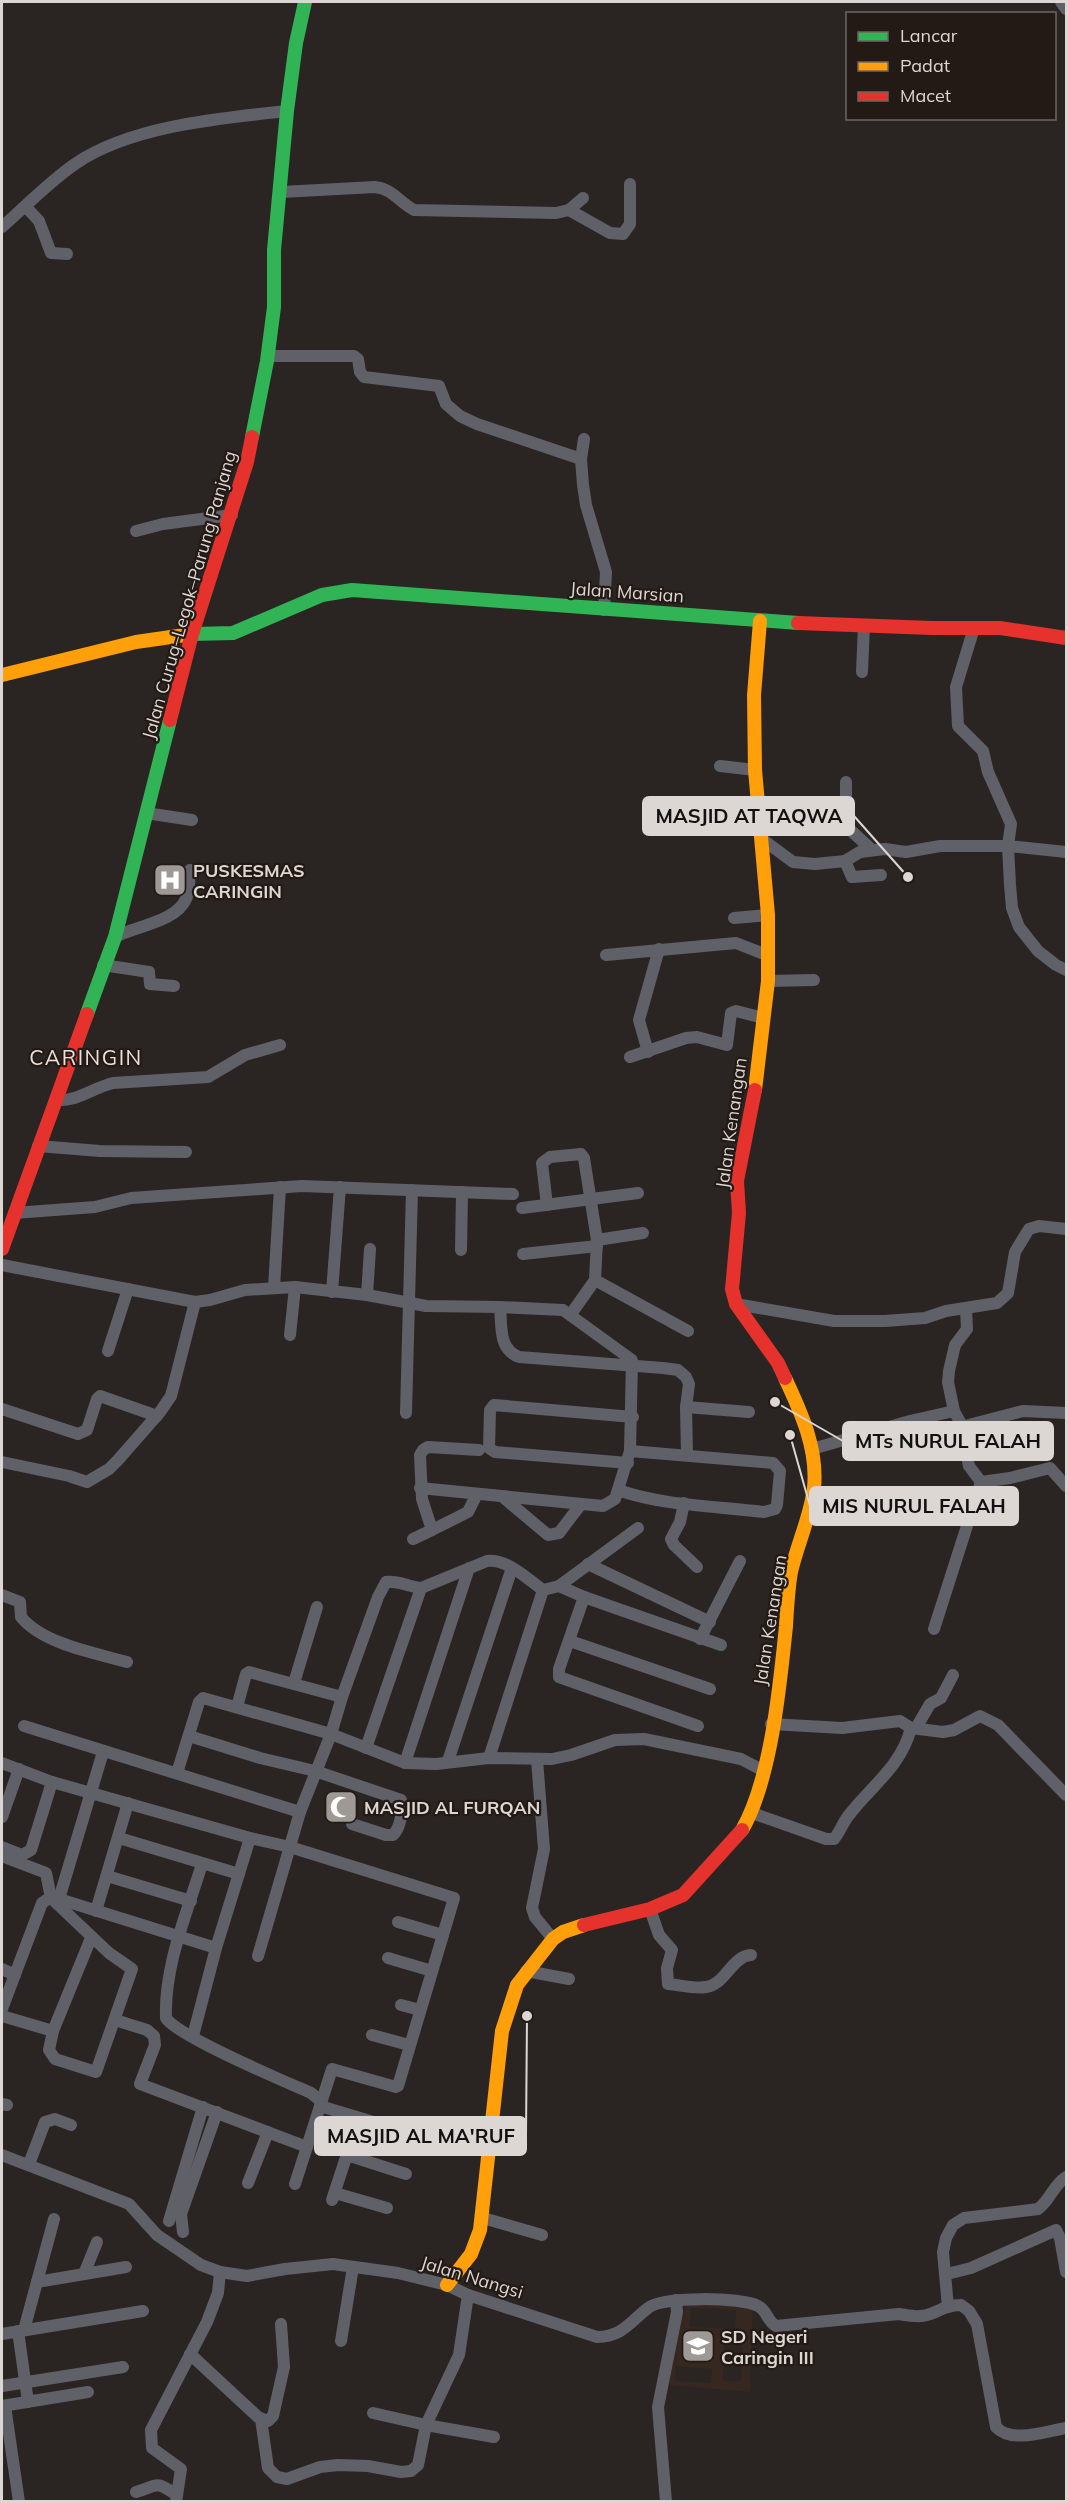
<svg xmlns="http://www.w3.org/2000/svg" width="1068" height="2503" viewBox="0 0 1068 2503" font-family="Mulish,sans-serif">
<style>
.built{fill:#362820;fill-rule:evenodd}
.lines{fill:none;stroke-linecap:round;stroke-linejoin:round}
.street{stroke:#606068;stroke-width:12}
.fast{stroke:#30b455;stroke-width:14}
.slow{stroke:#ff9f0a;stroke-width:14}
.jam{stroke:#e5322d;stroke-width:14}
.labels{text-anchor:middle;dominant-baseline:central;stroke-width:4.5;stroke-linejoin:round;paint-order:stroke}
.street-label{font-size:18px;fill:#ddd7d3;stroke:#231a15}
.poi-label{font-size:18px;font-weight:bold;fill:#ddd7d3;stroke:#231a15;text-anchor:start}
.quarter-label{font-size:21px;letter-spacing:1.5px;fill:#ece0d8;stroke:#231a15}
.leader{fill:none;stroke:#ddd7d3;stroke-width:2}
.callout-dot{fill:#ddd7d3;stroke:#231a15;stroke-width:2}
.callout{fill:#ddd7d3;stroke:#ddd7d3;stroke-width:2}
.callout-label{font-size:20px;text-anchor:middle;font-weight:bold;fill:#111}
</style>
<rect width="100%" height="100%" fill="#2a2522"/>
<path class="built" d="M686 2304 753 2306 750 2392 670 2385 669 2361ZM691 2308 736 2310 735 2329 690 2327ZM724 2331 743 2332 741 2381H723ZM676 2366 712 2369 711 2383 675 2381Z"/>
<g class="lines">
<g class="street">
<path d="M1061 2 1066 9"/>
<path d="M281 192 375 187C393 189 399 202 414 210L556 213 569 210 583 198"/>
<path d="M26 207 39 221 51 253 67 254"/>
<path d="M569 210 610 233 623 234 630 224V184"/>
<path d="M2 227C26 206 49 182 75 164 130 126 221 118 287 111"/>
<path d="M268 356H354L358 359 360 372 364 377 439 386 446 404 460 416 477 424 581 459"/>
<path d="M584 439 581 459 583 485 586 505 606 572 604 610"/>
<path d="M136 531 163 524 232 515"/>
<path d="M974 628 956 687 958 726 983 751 988 772 1011 824 1008 846 1010 885 1012 908 1019 927 1038 951 1056 965 1066 970"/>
<path d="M862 672 864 625"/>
<path d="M720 766 755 770"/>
<path d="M846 782V826L872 850"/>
<path d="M146 813 192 820"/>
<path d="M762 839 793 862 815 864 845 861 860 852 885 849 906 852 940 846H1008L1066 852"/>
<path d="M845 861 852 877 881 875"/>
<path d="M734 918 768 915"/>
<path d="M115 937C135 926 176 922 186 899 190 891 189 879 190 870"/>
<path d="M606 955 736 943 769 956"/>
<path d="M103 965 149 972 150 984 174 986"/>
<path d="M768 981 814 980"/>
<path d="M648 1052 639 1020 659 949"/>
<path d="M630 1057 686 1038 697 1037 727 1045 731 1013 736 1011 763 1018"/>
<path d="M55 1100C78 1102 92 1088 113 1083L208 1077 245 1055 280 1045"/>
<path d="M38 1146 100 1151 186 1152"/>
<path d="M547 1205 542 1163 550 1157 581 1154 584 1158 597 1240 595 1280 688 1331"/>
<path d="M522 1208 638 1193"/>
<path d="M14 1213 95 1207 131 1198 302 1186 513 1194"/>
<path d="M597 1240 643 1233"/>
<path d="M461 1250 462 1192"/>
<path d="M523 1254 597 1246"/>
<path d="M2 1265 195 1302 210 1300 245 1290 295 1287 367 1295 426 1306 500 1307C502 1326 498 1349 519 1357L663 1368 678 1370 686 1377 689 1384 686 1407 687 1454"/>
<path d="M274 1288 280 1187"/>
<path d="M332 1292 340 1187"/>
<path d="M367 1295 370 1249"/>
<path d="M736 1304 834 1321H885L925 1318 946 1311 997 1303 1008 1293 1015 1252 1029 1229 1039 1226 1066 1229"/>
<path d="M571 1314 595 1280"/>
<path d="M290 1335 295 1287"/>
<path d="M108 1351 128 1289"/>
<path d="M686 1407 749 1412"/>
<path d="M2 1409 78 1434 87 1430 97 1399 100 1396 157 1416"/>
<path d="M954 1411 948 1382 949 1371 955 1345 967 1329 966 1309"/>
<path d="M406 1413 412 1190"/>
<path d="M961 1427 1023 1411 1066 1413"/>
<path d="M812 1449 910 1421 954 1411 960 1422 969 1466 981 1482 1010 1478 1050 1468 1066 1486"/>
<path d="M2 1462 69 1476 87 1482 109 1469 118 1460 160 1412 171 1396 195 1302"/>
<path d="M628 1463 495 1452 489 1448 490 1410 494 1405 633 1417"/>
<path d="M420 1488 603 1506 615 1499 630 1451 632 1360 563 1310 500 1307"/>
<path d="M618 1490C664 1506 715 1506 764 1512L775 1509 777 1505 780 1471 773 1463 630 1451"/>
<path d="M477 1494 468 1512 432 1530 422 1499 420 1455 423 1450 428 1447 479 1450"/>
<path d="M504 1498 548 1535 559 1533 581 1504"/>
<path d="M684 1503 680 1522 671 1539 674 1545 697 1567"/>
<path d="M413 1539 432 1530"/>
<path d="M588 1564 710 1622"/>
<path d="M559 1586 638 1528"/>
<path d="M2 1595 20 1602 21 1617C43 1644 95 1653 127 1662"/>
<path d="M584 1597 559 1669V1677L698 1726"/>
<path d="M934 1629 981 1482"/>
<path d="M700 1639 740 1561"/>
<path d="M570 1641 710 1689"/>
<path d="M294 1683 317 1607"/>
<path d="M237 1707 246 1674 249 1672 342 1697"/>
<path d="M771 1724 842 1728 900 1721 911 1728 943 1732 954 1730 980 1716 998 1725 1066 1795"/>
<path d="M24 1726 300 1812"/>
<path d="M916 1728 930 1704 941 1698 953 1675"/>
<path d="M189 1736 260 1758 315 1771 401 1800C403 1810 401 1827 393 1835H386L352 1824"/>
<path d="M366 1748 421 1588"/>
<path d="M489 1758 543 1590"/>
<path d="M537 1760 544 1849 532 1908 535 1917 553 1939"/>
<path d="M448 1761 512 1568"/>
<path d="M2 1763 52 1782 250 1838 290 1847 454 1898 398 2086 396 2087 332 2069 295 2184"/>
<path d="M405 1763 436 1764 489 1758 552 1759 571 1755 615 1740 644 1739 741 1759 764 1771"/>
<path d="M177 1773 199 1702 203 1698 331 1734 405 1763 469 1568"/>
<path d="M752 1813 826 1839H834C840 1832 843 1822 849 1815 871 1786 901 1767 911 1728"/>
<path d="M2 1817 19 1769"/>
<path d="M119 1838 239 1874"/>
<path d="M2 1847 22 1855 31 1850 52 1782"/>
<path d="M2 1856 46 1873 51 1898 109 1953 132 1969 96 2072 55 2059 49 2050 53 2031 91 1938"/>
<path d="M202 1864C187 1913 164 1966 166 2018 177 2036 286 2082 311 2093L321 2101"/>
<path d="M107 1876 191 1901"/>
<path d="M59 1899 103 1752"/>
<path d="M650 1909 659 1935 672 1950 667 1968 668 1984C680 1985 694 1989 706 1987 725 1985 732 1956 751 1955"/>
<path d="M96 1911 128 1803"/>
<path d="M398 1922 443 1935"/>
<path d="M258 1956 300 1812 331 1734 342 1697 378 1597 386 1582C397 1580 409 1587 421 1588L487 1561C508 1559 526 1578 543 1590L559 1586 584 1597 721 1645"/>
<path d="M388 1958 432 1971"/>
<path d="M2 1969 15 1975"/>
<path d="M526 1971 569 1979"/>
<path d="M401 2005 420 2010"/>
<path d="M2 2009 42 1903 48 1899H59L216 1948"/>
<path d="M2 2016 53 2031"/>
<path d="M115 2020 147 2030 154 2036 155 2045 140 2084 307 2147"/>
<path d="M372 2035 409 2045"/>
<path d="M193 2036 216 1948 250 1838"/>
<path d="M2 2104 7 2105"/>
<path d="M320 2106 407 2132"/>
<path d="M2 2155 129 2204 157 2235 201 2265 220 2272 247 2276 285 2269 333 2264 398 2273 447 2285 468 2295 597 2337C622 2337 630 2322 648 2308 662 2296 742 2297 758 2306 767 2310 767 2321 776 2326L899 2314C910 2316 922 2318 933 2313 942 2309 949 2305 961 2305L969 2311 977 2324 996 2427C1011 2444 1047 2431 1066 2428"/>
<path d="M347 2155 406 2174"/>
<path d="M29 2164 45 2122 55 2119 71 2125"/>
<path d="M248 2183 268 2132"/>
<path d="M335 2193 387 2208"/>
<path d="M332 2200 359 2118"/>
<path d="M483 2218 542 2235"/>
<path d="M169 2221 203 2107"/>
<path d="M183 2232 181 2214 217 2112"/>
<path d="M84 2274 97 2242"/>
<path d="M947 2274 971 2268 1056 2230 1060 2238 1066 2272"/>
<path d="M37 2282 126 2267"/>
<path d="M948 2307 943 2252 946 2238 953 2225 964 2218 1038 2209C1050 2201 1053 2185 1066 2177"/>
<path d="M24 2330 54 2219"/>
<path d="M18 2331 28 2402"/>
<path d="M2 2334 143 2311"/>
<path d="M341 2341 353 2267"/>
<path d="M190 2354 258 2417 268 2421 273 2416 284 2367 281 2324"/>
<path d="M2 2386 123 2367"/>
<path d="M2 2406 88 2392"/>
<path d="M5 2406 19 2502"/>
<path d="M373 2413 426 2425 494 2437"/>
<path d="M261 2419 268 2468 277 2477 287 2479 320 2467 338 2465 368 2466 401 2472 411 2471 418 2465 426 2425 459 2355 468 2295"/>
<path d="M136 2492C160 2485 154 2480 177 2495"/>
<path d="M176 2502 181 2469 152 2448 151 2430 207 2322 218 2293 220 2272"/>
<path d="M666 2502 658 2407 677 2312 676 2300"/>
</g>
<g class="fast">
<path d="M252 437 267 361 274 307V250L287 111 296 43 305 2"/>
<path d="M192 634 233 633 322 595 352 590 798 623"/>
<path d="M87 1014 115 937 170 720"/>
</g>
<g class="slow">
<path d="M2 675 136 642 192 634"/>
<path d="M755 1090 768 981V915L755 770 754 695 760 621"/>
<path d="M742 1830C771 1780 780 1685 786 1626 787 1608 788 1589 791 1572 797 1545 811 1515 814 1488 818 1449 801 1412 785 1378"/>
<path d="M447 2285 471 2254 480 2230 502 2031 517 1985 553 1939 563 1932 584 1925"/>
</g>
<g class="jam">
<path d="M798 623 932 628H1000L1066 638"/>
<path d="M170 720 192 634 247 462 252 437"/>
<path d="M755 1090 737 1181 739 1213 732 1289 736 1304 778 1363 785 1378"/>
<path d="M2 1249 87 1014"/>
<path d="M584 1925 650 1909 683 1895 742 1830"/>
</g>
</g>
<defs>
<g id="hospital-square" transform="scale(1.725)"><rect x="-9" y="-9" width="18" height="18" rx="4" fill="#9e9995" stroke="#231a15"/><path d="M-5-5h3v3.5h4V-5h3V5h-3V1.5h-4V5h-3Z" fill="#fff"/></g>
<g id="mosque-square" transform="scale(1.725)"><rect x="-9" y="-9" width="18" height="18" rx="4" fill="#9e9995" stroke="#231a15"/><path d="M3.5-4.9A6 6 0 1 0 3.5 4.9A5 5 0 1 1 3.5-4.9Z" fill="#fff"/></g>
<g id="school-square" transform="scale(1.725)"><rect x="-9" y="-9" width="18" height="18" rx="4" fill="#9e9995" stroke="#231a15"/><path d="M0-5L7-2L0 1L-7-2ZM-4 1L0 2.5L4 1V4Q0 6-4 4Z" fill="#fff"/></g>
</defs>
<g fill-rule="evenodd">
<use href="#hospital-square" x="170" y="880"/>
<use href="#mosque-square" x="341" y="1807"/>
<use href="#school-square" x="698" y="2346"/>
</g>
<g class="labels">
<g class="street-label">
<text transform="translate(627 592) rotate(4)">Jalan Marsian</text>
<text transform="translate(189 595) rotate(-74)">Jalan Curug–Legok–Parung Panjang</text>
<text transform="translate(731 1123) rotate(-82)">Jalan Kenangan</text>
<text transform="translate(770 1620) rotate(-81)">Jalan Kenangan</text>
<text transform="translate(472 2277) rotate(17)">Jalan Nangsi</text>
</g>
<g class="poi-label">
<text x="193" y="870">PUSKESMAS<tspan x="193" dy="21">CARINGIN</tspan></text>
<text x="364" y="1807">MASJID AL FURQAN</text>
<text x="721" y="2336">SD Negeri<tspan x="721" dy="21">Caringin III</tspan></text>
</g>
<g class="quarter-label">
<text x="86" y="1057">CARINGIN</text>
</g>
</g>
<path class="leader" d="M908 877L854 816M775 1402L843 1441M790 1435L810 1506M527 2016L526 2136"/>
<g class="callout-dot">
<circle cx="908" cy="877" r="6"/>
<circle cx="775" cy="1402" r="6"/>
<circle cx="790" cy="1435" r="6"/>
<circle cx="527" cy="2016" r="6"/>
</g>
<g class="callout">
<rect x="643" y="797" width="211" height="38" rx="6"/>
<rect x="843" y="1422" width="210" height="38" rx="6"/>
<rect x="810" y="1487" width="208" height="38" rx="6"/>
<rect x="315" y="2117" width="211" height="38" rx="6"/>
</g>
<g class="callout-label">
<text x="749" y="823">MASJID AT TAQWA</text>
<text x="948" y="1448">MTs NURUL FALAH</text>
<text x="914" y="1513">MIS NURUL FALAH</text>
<text x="421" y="2143">MASJID AL MA'RUF</text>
</g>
<rect width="1068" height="2503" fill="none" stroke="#ddd7d3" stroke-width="6"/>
<rect x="846" y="12" width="210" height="108" fill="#231a15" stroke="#6d6661" stroke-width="1.5"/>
<rect x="858" y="32" width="30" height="9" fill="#30b455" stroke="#6d6661" stroke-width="1.5"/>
<text x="900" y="42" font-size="18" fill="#ddd7d3">Lancar</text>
<rect x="858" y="62" width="30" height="9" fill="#ff9f0a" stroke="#6d6661" stroke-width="1.5"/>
<text x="900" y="72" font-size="18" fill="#ddd7d3">Padat</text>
<rect x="858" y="92" width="30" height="9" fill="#e5322d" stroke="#6d6661" stroke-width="1.5"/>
<text x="900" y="102" font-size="18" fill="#ddd7d3">Macet</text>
</svg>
